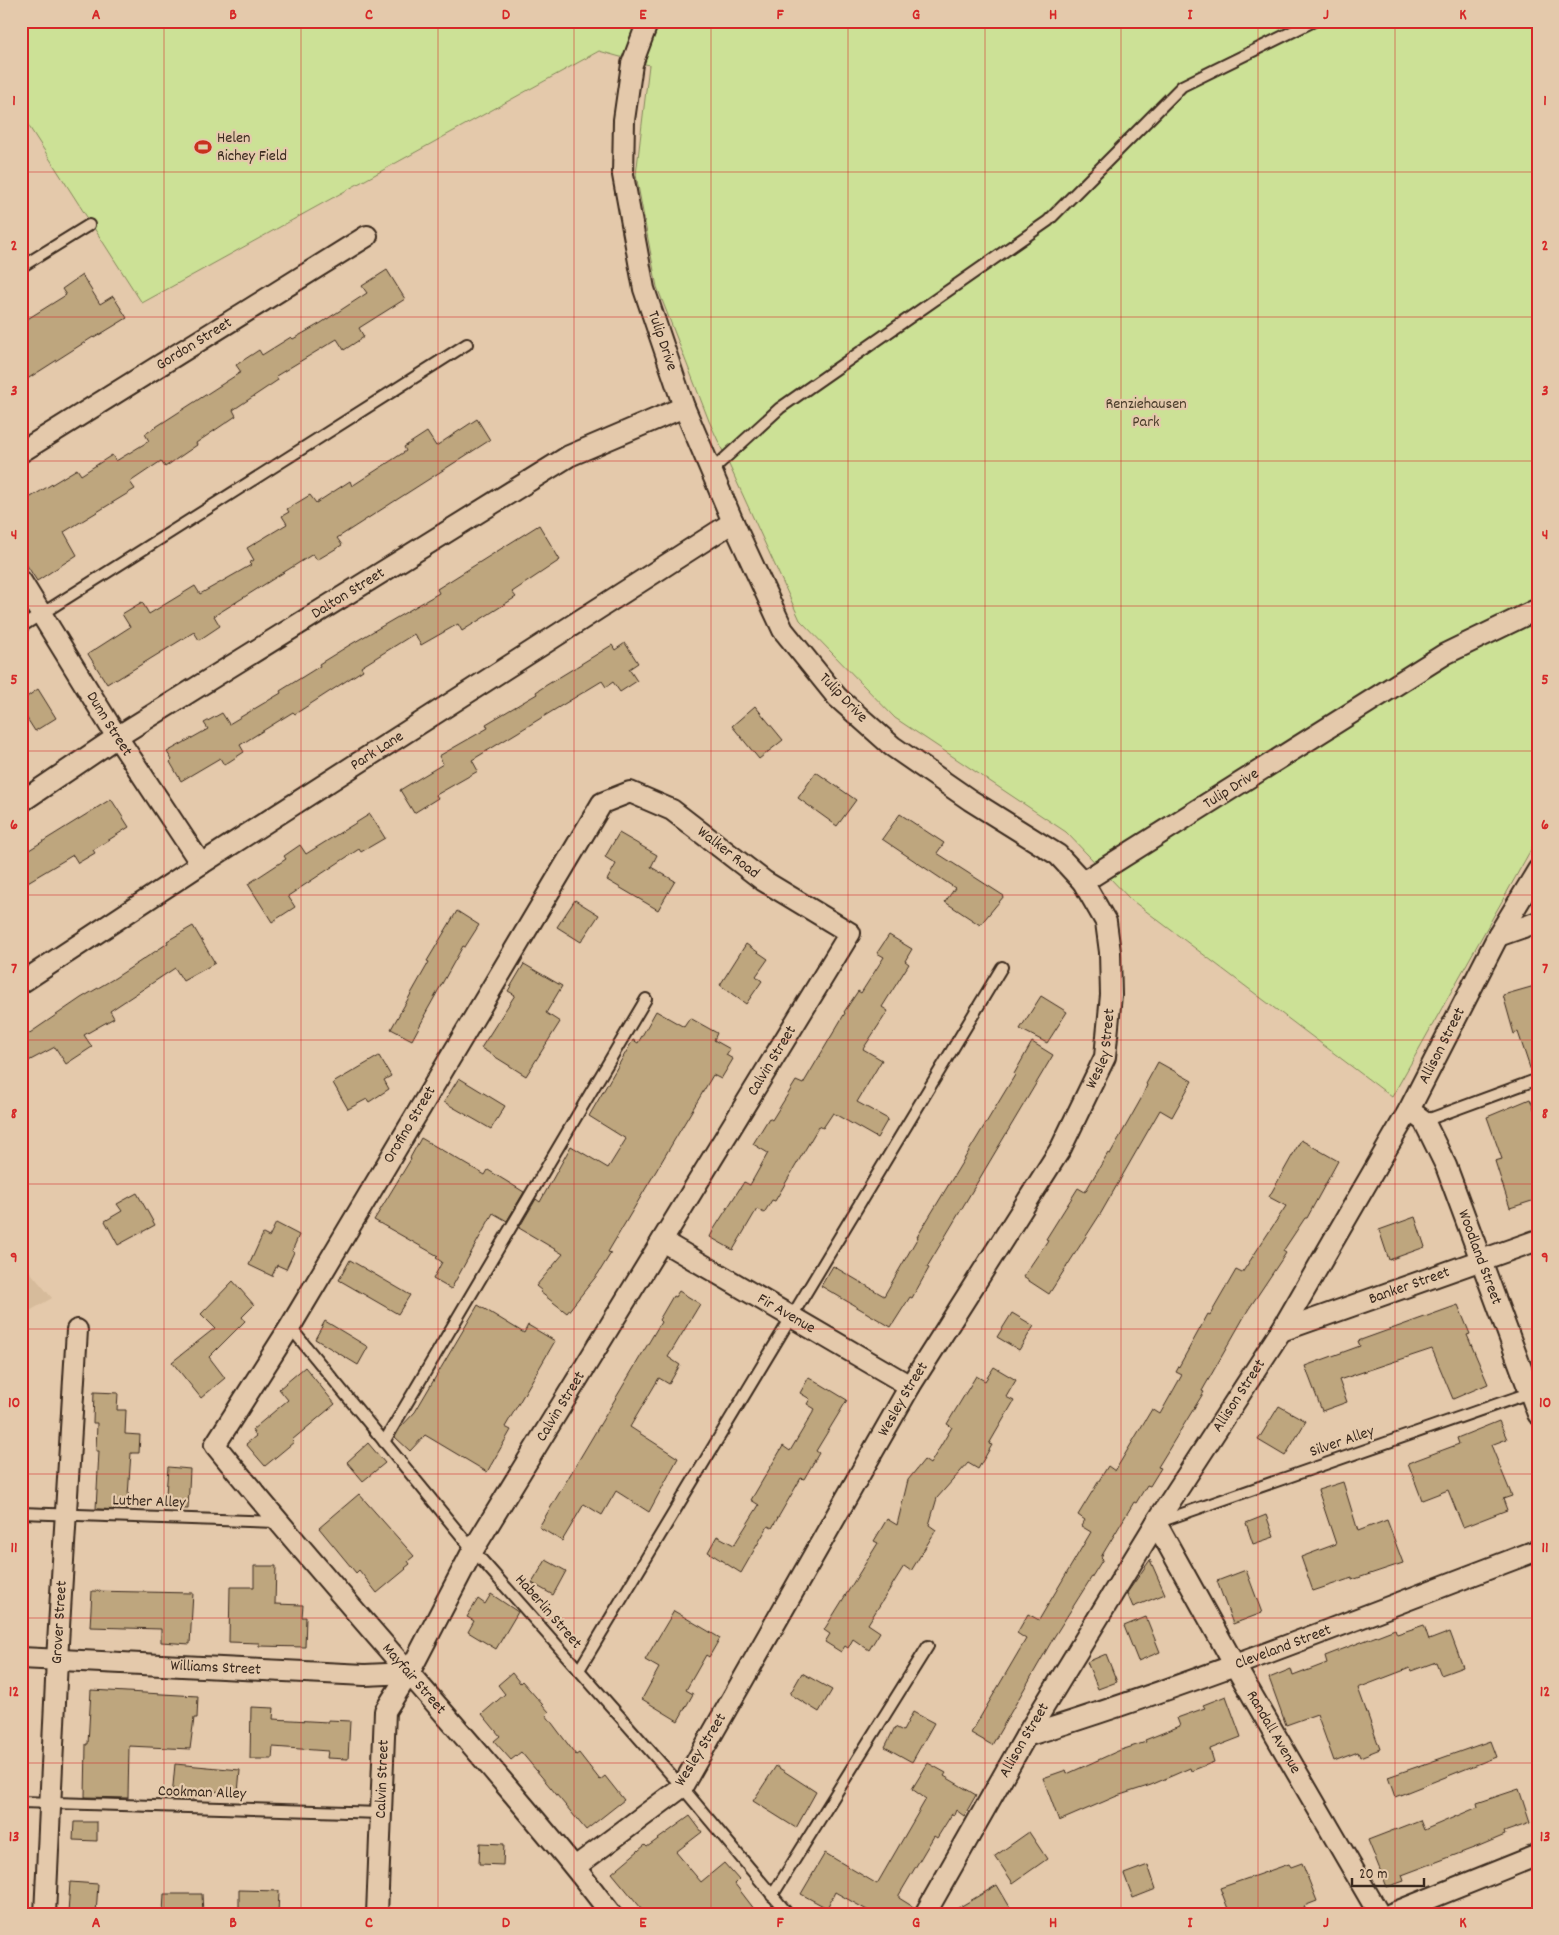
<svg xmlns="http://www.w3.org/2000/svg" width="1559" height="1935" viewBox="0 0 1559 1935" font-family="Dekko,sans-serif">
<style>
.built{fill:#d6bb9b}
.green{fill:#cce196;stroke:#84865a}
.building{fill:#bea67e;stroke:#3b2a1e}
.lines{fill:none;stroke-linecap:round;stroke-linejoin:round}
.service-casing{stroke:#3b2a1e;stroke-width:14}
.minor-casing{stroke:#3b2a1e;stroke-width:24}
.service{stroke:#e4c9ab;stroke-width:10}
.minor{stroke:#e4c9ab;stroke-width:20}
.grid{fill:none;stroke:#d62828;stroke-width:1;stroke-opacity:0.55}
.labels{text-anchor:middle;dominant-baseline:central;stroke-width:4.5;stroke-linejoin:round;paint-order:stroke}
.poi-label{font-size:16px;fill:#3b2a1e;stroke:#e4c9ab;text-anchor:start}
.street-label{font-size:16px;fill:#3b2a1e;stroke:#e4c9ab}
.park-label{font-size:16px;fill:#4a3c2a;stroke:#e4c9ab}
.neatline{fill:none;stroke:#d62828;stroke-width:2}
.grid-label{font-size:16px;text-anchor:middle;font-weight:bold;fill:#d62828}
</style>
<rect width="100%" height="100%" fill="#e4c9ab"/>
<filter id="ink" filterUnits="userSpaceOnUse"><feTurbulence type="fractalNoise" baseFrequency=".02" numOctaves="2"/><feDisplacementMap in="SourceGraphic" scale="10" xChannelSelector="R" yChannelSelector="G"/><feConvolveMatrix kernelMatrix="1 2 1 2 8 2 1 2 1" color-interpolation-filters="sRGB"/></filter>
<g filter="url(#ink)">
<path class="built" d="M21 1261 52 1298 21 1316Z"/>
<path class="green" d="M21 21H1538V837L1392 1097 1130 899 1066 832 895 718 800 620 709 421 657 287 636 175 649 65 599 51 142 303 21 114Z"/>
<g class="building">
<path d="M387 270 405 299 359 328 364 337 344 350 337 339 276 376 278 380 233 410 236 416 196 443 197 445 165 467 161 461 130 482 135 489 64 532 77 555 37 581 21 556V503L77 469 81 475 112 455 116 461 149 441 145 434 241 372 236 365 259 350 262 355 291 337 293 339 321 323 367 293 362 286Z"/>
<path d="M82 275 100 304 113 296 127 318 94 338 93 337 21 383V323L66 295 62 289Z"/>
<path d="M477 419 490 440 337 538 342 545 317 560 313 554 214 616 220 626 199 640 194 632 116 680 115 679 107 684 88 654 130 627 122 614 142 602 149 614 195 586 200 594 251 565 249 563 254 560 247 548 287 524 282 516 289 512 287 509 310 495 316 503 350 481 352 486 406 451 404 447 427 432 436 446Z"/>
<path d="M539 525 560 560 512 592 516 597 462 631 458 624 421 645 414 634 361 667 363 670 295 714 293 712 240 745 244 752 224 765 220 758 181 781 170 762 172 760 167 752 208 729 204 723 222 713 229 724 281 693 280 691 320 666 319 664 348 646 439 593 437 589Z"/>
<path d="M625 643 638 663 629 669 637 681 620 692 613 682 606 687 602 681 472 760 478 771 436 795 438 798 414 813 400 790 443 764 439 756 488 728 486 724 537 694 536 692 545 686 612 645 615 650Z"/>
<path d="M38 689 56 718 35 731 21 709V701Z"/>
<path d="M755 706 783 740 759 759 732 726Z"/>
<path d="M816 772 856 800 837 826 798 798Z"/>
<path d="M111 799 129 827 93 850 95 853 78 863 73 855 21 886V855Z"/>
<path d="M370 814 385 838 361 852 359 849 288 896 295 907 272 922 248 884 286 859 284 856 300 845 306 854Z"/>
<path d="M900 814 944 843 937 853 1004 896 980 925 945 902 955 888 882 839Z"/>
<path d="M619 833 657 855 651 867 675 881 658 910 607 880 616 864 605 857Z"/>
<path d="M575 900 599 915 581 942 557 927Z"/>
<path d="M457 911 479 925 465 947 463 946 424 1016H425L412 1040 391 1029 429 962 427 961Z"/>
<path d="M193 926 215 963 183 981 175 968 110 1011 114 1018 84 1035 92 1047 66 1064 55 1047 21 1065V1039L81 998 115 978 168 943 167 941Z"/>
<path d="M889 935 912 949 905 961 909 964 882 1007 888 1011 863 1049 882 1060 857 1102 888 1119 877 1138 833 1113 823 1128 819 1126 775 1201 772 1200 764 1213 757 1209 733 1250 710 1237 714 1229 744 1182 750 1185 768 1153 753 1144 769 1118 772 1120 796 1081 803 1084 845 1013 844 1012 858 991 861 993 884 957 877 953Z"/>
<path d="M746 944 768 959 756 976 762 981 746 1004 720 985Z"/>
<path d="M524 964 562 986 546 1013 560 1022 526 1076 481 1048 515 995 508 991Z"/>
<path d="M1538 985V1072L1532 1074 1518 1032 1514 1034 1503 995Z"/>
<path d="M1041 996 1067 1012 1047 1043 1020 1029Z"/>
<path d="M656 1011 684 1027 690 1018 717 1033 714 1040 730 1049 726 1055 733 1059 721 1079 713 1075 608 1252 611 1253 598 1274 567 1313 540 1292 542 1291 536 1286 563 1254 519 1228 536 1199 540 1202 571 1146 608 1168 626 1139 589 1116 633 1040 638 1043Z"/>
<path d="M1032 1042 1053 1055 927 1267 929 1268 912 1298 910 1297 891 1327 821 1286 833 1266 884 1296 918 1237H917L1015 1075 1014 1074Z"/>
<path d="M379 1056 391 1076 384 1080 389 1089 369 1102 367 1099 348 1109 333 1083Z"/>
<path d="M1158 1062 1192 1081 1172 1117 1160 1110 1101 1213 1049 1294 1023 1277 1048 1240 1046 1239 1078 1188 1085 1192 1108 1153 1110 1154 1141 1099 1147 1085 1146 1084Z"/>
<path d="M459 1078 505 1106 491 1129 444 1102Z"/>
<path d="M1530 1099 1538 1119V1199L1510 1208 1495 1161 1502 1159 1487 1117Z"/>
<path d="M421 1138 485 1175 488 1170 524 1192 507 1221 493 1213 451 1289 433 1279 442 1262 436 1258 438 1256 374 1220 411 1159 410 1158Z"/>
<path d="M1301 1140 1338 1161 1307 1218H1305L1283 1251 1286 1253 1248 1310 1202 1391 1204 1392 1158 1467 1161 1468 1150 1486 1147 1485 1136 1503 1134 1502 1101 1557 1103 1559 1054 1637 992 1745 971 1733 1026 1639 1017 1633 1028 1614 1039 1620 1091 1532 1081 1526 1085 1520 1078 1515 1108 1466 1115 1471 1152 1409 1160 1414 1182 1375 1176 1372 1208 1314 1210 1315 1236 1270 1242 1273 1286 1206 1269 1197Z"/>
<path d="M137 1193 155 1225 118 1245 105 1221 122 1211 117 1204Z"/>
<path d="M1415 1217 1425 1247 1389 1260 1379 1230Z"/>
<path d="M276 1223 299 1235 292 1251 294 1252 286 1269 277 1265 272 1276 249 1265 263 1234 269 1237Z"/>
<path d="M350 1260 410 1295 398 1314 339 1280Z"/>
<path d="M233 1281 254 1305 242 1317 245 1321 209 1357 225 1378 201 1398 172 1362 215 1328 201 1314Z"/>
<path d="M679 1291 700 1304 668 1357 680 1365 669 1384 659 1378 630 1427 678 1458 649 1512 616 1491 602 1515 584 1504 562 1541 539 1527 661 1322 659 1320 673 1296 675 1297Z"/>
<path d="M478 1305 524 1333 528 1325 555 1341 505 1427 511 1430 487 1472 425 1435 410 1451 395 1437 400 1428 415 1412Z"/>
<path d="M1458 1305 1470 1334 1467 1335 1488 1384 1453 1399 1432 1349 1339 1380 1347 1402 1322 1411 1305 1366 1360 1346 1358 1341Z"/>
<path d="M1012 1313 1034 1326 1019 1350 997 1337Z"/>
<path d="M325 1321 368 1347 358 1365 315 1339Z"/>
<path d="M305 1367 335 1404 292 1440 294 1442 265 1466 246 1444 256 1436 252 1430 288 1400 279 1389Z"/>
<path d="M994 1367 1016 1380 1006 1397 1014 1401 989 1444 992 1445 978 1469 968 1463 937 1498 929 1525 936 1530 911 1571 904 1566 868 1624 880 1632 869 1650 853 1639 848 1648 845 1646 841 1652 825 1642 830 1634 824 1630 878 1543 874 1541 887 1519 897 1525 908 1480 924 1460 930 1464 952 1427 947 1424 976 1376 985 1381Z"/>
<path d="M809 1377 847 1400 816 1451 819 1453 804 1479 801 1478 772 1528 768 1526 741 1573 708 1552 717 1536 734 1545 759 1505 751 1500 783 1446 790 1451 815 1409 807 1404 810 1399 800 1393Z"/>
<path d="M94 1392 118 1393 117 1410H126L125 1434 140 1435 139 1453H131L127 1510 96 1509 99 1451H96L97 1423H93Z"/>
<path d="M1279 1406 1306 1421 1285 1456 1258 1440Z"/>
<path d="M1499 1421 1507 1439 1491 1445 1512 1496 1503 1499 1507 1510 1463 1527 1448 1490 1422 1500 1408 1463 1459 1444 1457 1438Z"/>
<path d="M368 1443 385 1463 363 1481 347 1462Z"/>
<path d="M168 1467 190 1469 188 1509 165 1508Z"/>
<path d="M1343 1482 1358 1531 1387 1520 1403 1563 1352 1580V1578L1313 1591 1301 1557 1336 1544 1318 1490Z"/>
<path d="M359 1494 414 1556 408 1561 410 1564 405 1568 406 1569 377 1593 359 1570 356 1573 319 1528Z"/>
<path d="M1266 1515 1274 1537 1253 1544 1246 1523Z"/>
<path d="M546 1560 566 1571 553 1595 532 1583Z"/>
<path d="M1150 1560 1165 1594 1133 1607 1127 1593Z"/>
<path d="M254 1566H276L275 1604 303 1605 302 1617H306L305 1647 259 1646V1643L229 1642 230 1587H254Z"/>
<path d="M1246 1570 1262 1613 1233 1624 1217 1581Z"/>
<path d="M92 1591 193 1593 190 1644 161 1642V1629L90 1627Z"/>
<path d="M491 1594 518 1612 496 1649 468 1632 474 1621 467 1617 478 1599 485 1604Z"/>
<path d="M674 1611 720 1638 709 1657 706 1655 686 1690 693 1694 678 1721 642 1699 659 1668 645 1660Z"/>
<path d="M1146 1617 1160 1652 1138 1661 1124 1626Z"/>
<path d="M1424 1625 1429 1640 1450 1632 1463 1667 1441 1675 1436 1662 1411 1671 1410 1668 1358 1688 1380 1749 1360 1757 1358 1752 1334 1761 1317 1714 1286 1725 1269 1678 1291 1669 1293 1676 1327 1663 1325 1656 1395 1629 1397 1634Z"/>
<path d="M1106 1654 1117 1682 1098 1689 1087 1662Z"/>
<path d="M512 1673 520 1683 522 1681 549 1712 546 1715 576 1755 579 1753 600 1780 605 1776 624 1800 586 1830 521 1752 511 1760 494 1741 500 1736 482 1714 505 1694 498 1685Z"/>
<path d="M802 1673 832 1690 819 1712 790 1694Z"/>
<path d="M91 1690 198 1696 197 1718H194L190 1749 129 1746 128 1798 85 1797 86 1744H88Z"/>
<path d="M1226 1696 1241 1737 1210 1749 1214 1762 1191 1771 1190 1768 1151 1785 1117 1796 1059 1821 1043 1778 1066 1770 1067 1774 1118 1751 1146 1742 1145 1740 1180 1726 1177 1718 1205 1708 1203 1705Z"/>
<path d="M251 1707 274 1708 273 1719 328 1722V1720L350 1721 348 1759 327 1758 328 1751 273 1747 272 1759H250Z"/>
<path d="M913 1712 934 1723 912 1762 885 1747 895 1727 903 1731Z"/>
<path d="M1490 1741 1496 1757 1395 1797 1388 1777Z"/>
<path d="M928 1763 946 1773 944 1776 976 1795 964 1816 956 1810 954 1815 952 1814 937 1838 934 1836 899 1895V1898L915 1908 913 1914H874L835 1892 827 1908 801 1894 825 1853 877 1884 926 1799 912 1789Z"/>
<path d="M175 1764 240 1770 238 1793 196 1790 195 1799 172 1797Z"/>
<path d="M776 1766 816 1792 796 1828 753 1801Z"/>
<path d="M1519 1789 1530 1823 1504 1832 1505 1835 1479 1846 1402 1875 1404 1881 1387 1887 1368 1840 1420 1820 1424 1830 1478 1807 1477 1803Z"/>
<path d="M690 1816 702 1832 676 1852 701 1882 724 1863 739 1880 735 1884 758 1914H646L612 1873 645 1845 647 1847Z"/>
<path d="M74 1822H97V1841L73 1840Z"/>
<path d="M1029 1832 1047 1859 1013 1883 995 1856Z"/>
<path d="M480 1843 504 1844 503 1865 479 1864Z"/>
<path d="M1302 1863 1317 1901 1304 1906 1308 1914H1230L1220 1888 1289 1864 1291 1867Z"/>
<path d="M1148 1865 1156 1889 1133 1898 1124 1874Z"/>
<path d="M70 1882 98 1884 96 1914H68Z"/>
<path d="M997 1885 1014 1914H948Z"/>
<path d="M239 1890 279 1891 278 1914H239Z"/>
<path d="M164 1894H202L203 1914H163Z"/>
</g>
<g class="lines">
<g class="service-casing">
<g id="service">
<path d="M21 267 89 225"/>
<path d="M711 471 780 408 1048 221 1182 86 1314 21"/>
<path d="M21 627 467 344"/>
<path d="M1424 1121 1538 1079"/>
<path d="M290 1327 473 1550 682 1787 788 1914"/>
<path d="M384 1442 646 999"/>
<path d="M21 1513 276 1522"/>
<path d="M1159 1522 1532 1392"/>
<path d="M579 1670 1002 967"/>
<path d="M21 1802 381 1813"/>
<path d="M772 1896 928 1646"/>
</g>
</g>
<g class="minor-casing">
<g id="minor">
<path id="s1" d="M21 452 367 236"/>
<path id="s2" d="M21 581 117 737 201 864"/>
<path id="s3" d="M21 802 117 737 569 456 684 407"/>
<path id="s4" d="M1083 882 1445 654 1538 609"/>
<path d="M1498 936 1538 922"/>
<path id="s5" d="M21 983 201 864 733 522"/>
<path id="s6" d="M1409 1110 1424 1121 1446 1166 1538 1414"/>
<path id="s7" d="M662 1241 910 1386"/>
<path id="s8" d="M1281 1331 1538 1240"/>
<path id="s9" d="M1156 1523 1234 1664 1379 1914"/>
<path id="s10" d="M21 1658 365 1675 409 1673"/>
<path id="s11" d="M1026 1736C1199 1683 1368 1614 1538 1550"/>
<path id="s12" d="M575 1867 682 1787 910 1386 1061 1148 1105 1057 1111 995 1110 952 1106 922 1083 882 1058 855 970 800 892 746 837 697 783 630 733 522 684 407 644 289 623 175 624 120 632 64 648 21"/>
<path id="s13" d="M45 1914 57 1660 77 1330"/>
<path id="s14" d="M377 1914 385 1711 409 1673 473 1550 850 933 764 881 672 810 630 792 602 803 290 1327 215 1445C301 1551 392 1653 481 1756 525 1808 570 1859 611 1914"/>
<path id="s15" d="M925 1914 1026 1736 1156 1523 1281 1331 1409 1110 1498 936 1538 870"/>
<path d="M1391 1914 1538 1855"/>
</g>
</g>
<use href="#service" class="service"/>
<use href="#minor" class="minor"/>
</g>
</g>
<path class="grid" d="M164 21V1914M301 21V1914M438 21V1914M574 21V1914M711 21V1914M848 21V1914M985 21V1914M1121 21V1914M1258 21V1914M1395 21V1914M21 172H1538M21 317H1538M21 461H1538M21 606H1538M21 751H1538M21 895H1538M21 1040H1538M21 1184H1538M21 1329H1538M21 1474H1538M21 1618H1538M21 1763H1538"/>
<defs>
<g id="stadium-bare" transform="scale(1.35)"><path d="M0-5a6.5 5 0 1 0 0 10a6.5 5 0 1 0 0-10ZM-3.5-1.8h7v3.6h-7Z" fill="#c8321e" stroke="#e4c9ab" stroke-width="2.5" paint-order="stroke"/></g>
</defs>
<g fill-rule="evenodd">
<use href="#stadium-bare" x="203" y="147"/>
</g>
<g class="labels">
<g class="poi-label">
<text x="217" y="138">Helen<tspan x="217" dy="18">Richey Field</tspan></text>
</g>
<g class="street-label">
<text transform="translate(662 341) rotate(71)">Tulip Drive</text>
<text stroke="none"><textPath href="#s1" startOffset="204">Gordon Street</textPath></text>
<text stroke="none"><textPath href="#s3" startOffset="388">Dalton Street</textPath></text>
<text transform="translate(843 698) rotate(46)">Tulip Drive</text>
<text stroke="none"><textPath href="#s2" startOffset="168">Dunn Street</textPath></text>
<text stroke="none"><textPath href="#s5" startOffset="425">Park Lane</textPath></text>
<text stroke="none"><textPath href="#s4" startOffset="175">Tulip Drive</textPath></text>
<text transform="translate(728 853) rotate(38)">Walker Road</text>
<text stroke="none"><textPath href="#s15" startOffset="1011">Allison Street</textPath></text>
<text stroke="none"><textPath href="#s12" startOffset="985">Wesley Street</textPath></text>
<text stroke="none"><textPath href="#s14" startOffset="960">Calvin Street</textPath></text>
<text transform="translate(410 1125) rotate(-59)">Orofino Street</text>
<text stroke="none"><textPath href="#s6" startOffset="166">Woodland Street</textPath></text>
<text stroke="none"><textPath href="#s8" startOffset="136">Banker Street</textPath></text>
<text stroke="none"><textPath href="#s7" startOffset="144">Fir Avenue</textPath></text>
<text stroke="none"><textPath href="#s15" startOffset="606">Allison Street</textPath></text>
<text stroke="none"><textPath href="#s12" startOffset="580">Wesley Street</textPath></text>
<text stroke="none"><textPath href="#s14" startOffset="555">Calvin Street</textPath></text>
<text transform="translate(1342 1442) rotate(-19)">Silver Alley</text>
<text transform="translate(149 1502) rotate(2)">Luther Alley</text>
<text transform="translate(548 1612) rotate(49)">Haberlin Street</text>
<text stroke="none"><textPath href="#s13" startOffset="292">Grover Street</textPath></text>
<text stroke="none"><textPath href="#s11" startOffset="272">Cleveland Street</textPath></text>
<text stroke="none"><textPath href="#s10" startOffset="195">Williams Street</textPath></text>
<text stroke="none"><textPath href="#s14" startOffset="2459">Mayfair Street</textPath></text>
<text stroke="none"><textPath href="#s9" startOffset="240">Randall Avenue</textPath></text>
<text stroke="none"><textPath href="#s15" startOffset="200">Allison Street</textPath></text>
<text transform="translate(701 1750) rotate(-58)">Wesley Street</text>
<text stroke="none"><textPath href="#s14" startOffset="135">Calvin Street</textPath></text>
<text transform="translate(202 1793) rotate(2)">Cookman Alley</text>
</g>
<g class="park-label">
<text x="1146" y="404">Renziehausen<tspan x="1146" dy="18">Park</tspan></text>
</g>
</g>
<rect width="1559" height="1935" fill="none" stroke="#e4c9ab" stroke-width="55"/>
<path d="M1352 1878v8h72v-8" fill="none" stroke="#3b2a1e" stroke-width="2.5"/>
<text x="1359" y="1878" font-size="15" fill="#3b2a1e" stroke="#e4c9ab" stroke-width="4" paint-order="stroke">20 m</text>
<rect x="28" y="28" width="1504" height="1880" class="neatline"/>
<g class="grid-label">
<text x="96" y="19">A</text>
<text x="233" y="19">B</text>
<text x="369" y="19">C</text>
<text x="506" y="19">D</text>
<text x="643" y="19">E</text>
<text x="780" y="19">F</text>
<text x="916" y="19">G</text>
<text x="1053" y="19">H</text>
<text x="1190" y="19">I</text>
<text x="1326" y="19">J</text>
<text x="1463" y="19">K</text>
<text x="14" y="105">1</text>
<text x="1545" y="105">1</text>
<text x="14" y="250">2</text>
<text x="1545" y="250">2</text>
<text x="14" y="395">3</text>
<text x="1545" y="395">3</text>
<text x="14" y="539">4</text>
<text x="1545" y="539">4</text>
<text x="14" y="684">5</text>
<text x="1545" y="684">5</text>
<text x="14" y="829">6</text>
<text x="1545" y="829">6</text>
<text x="14" y="973">7</text>
<text x="1545" y="973">7</text>
<text x="14" y="1118">8</text>
<text x="1545" y="1118">8</text>
<text x="14" y="1262">9</text>
<text x="1545" y="1262">9</text>
<text x="14" y="1407">10</text>
<text x="1545" y="1407">10</text>
<text x="14" y="1552">11</text>
<text x="1545" y="1552">11</text>
<text x="14" y="1696">12</text>
<text x="1545" y="1696">12</text>
<text x="14" y="1841">13</text>
<text x="1545" y="1841">13</text>
<text x="96" y="1927">A</text>
<text x="233" y="1927">B</text>
<text x="369" y="1927">C</text>
<text x="506" y="1927">D</text>
<text x="643" y="1927">E</text>
<text x="780" y="1927">F</text>
<text x="916" y="1927">G</text>
<text x="1053" y="1927">H</text>
<text x="1190" y="1927">I</text>
<text x="1326" y="1927">J</text>
<text x="1463" y="1927">K</text>
</g>
</svg>
